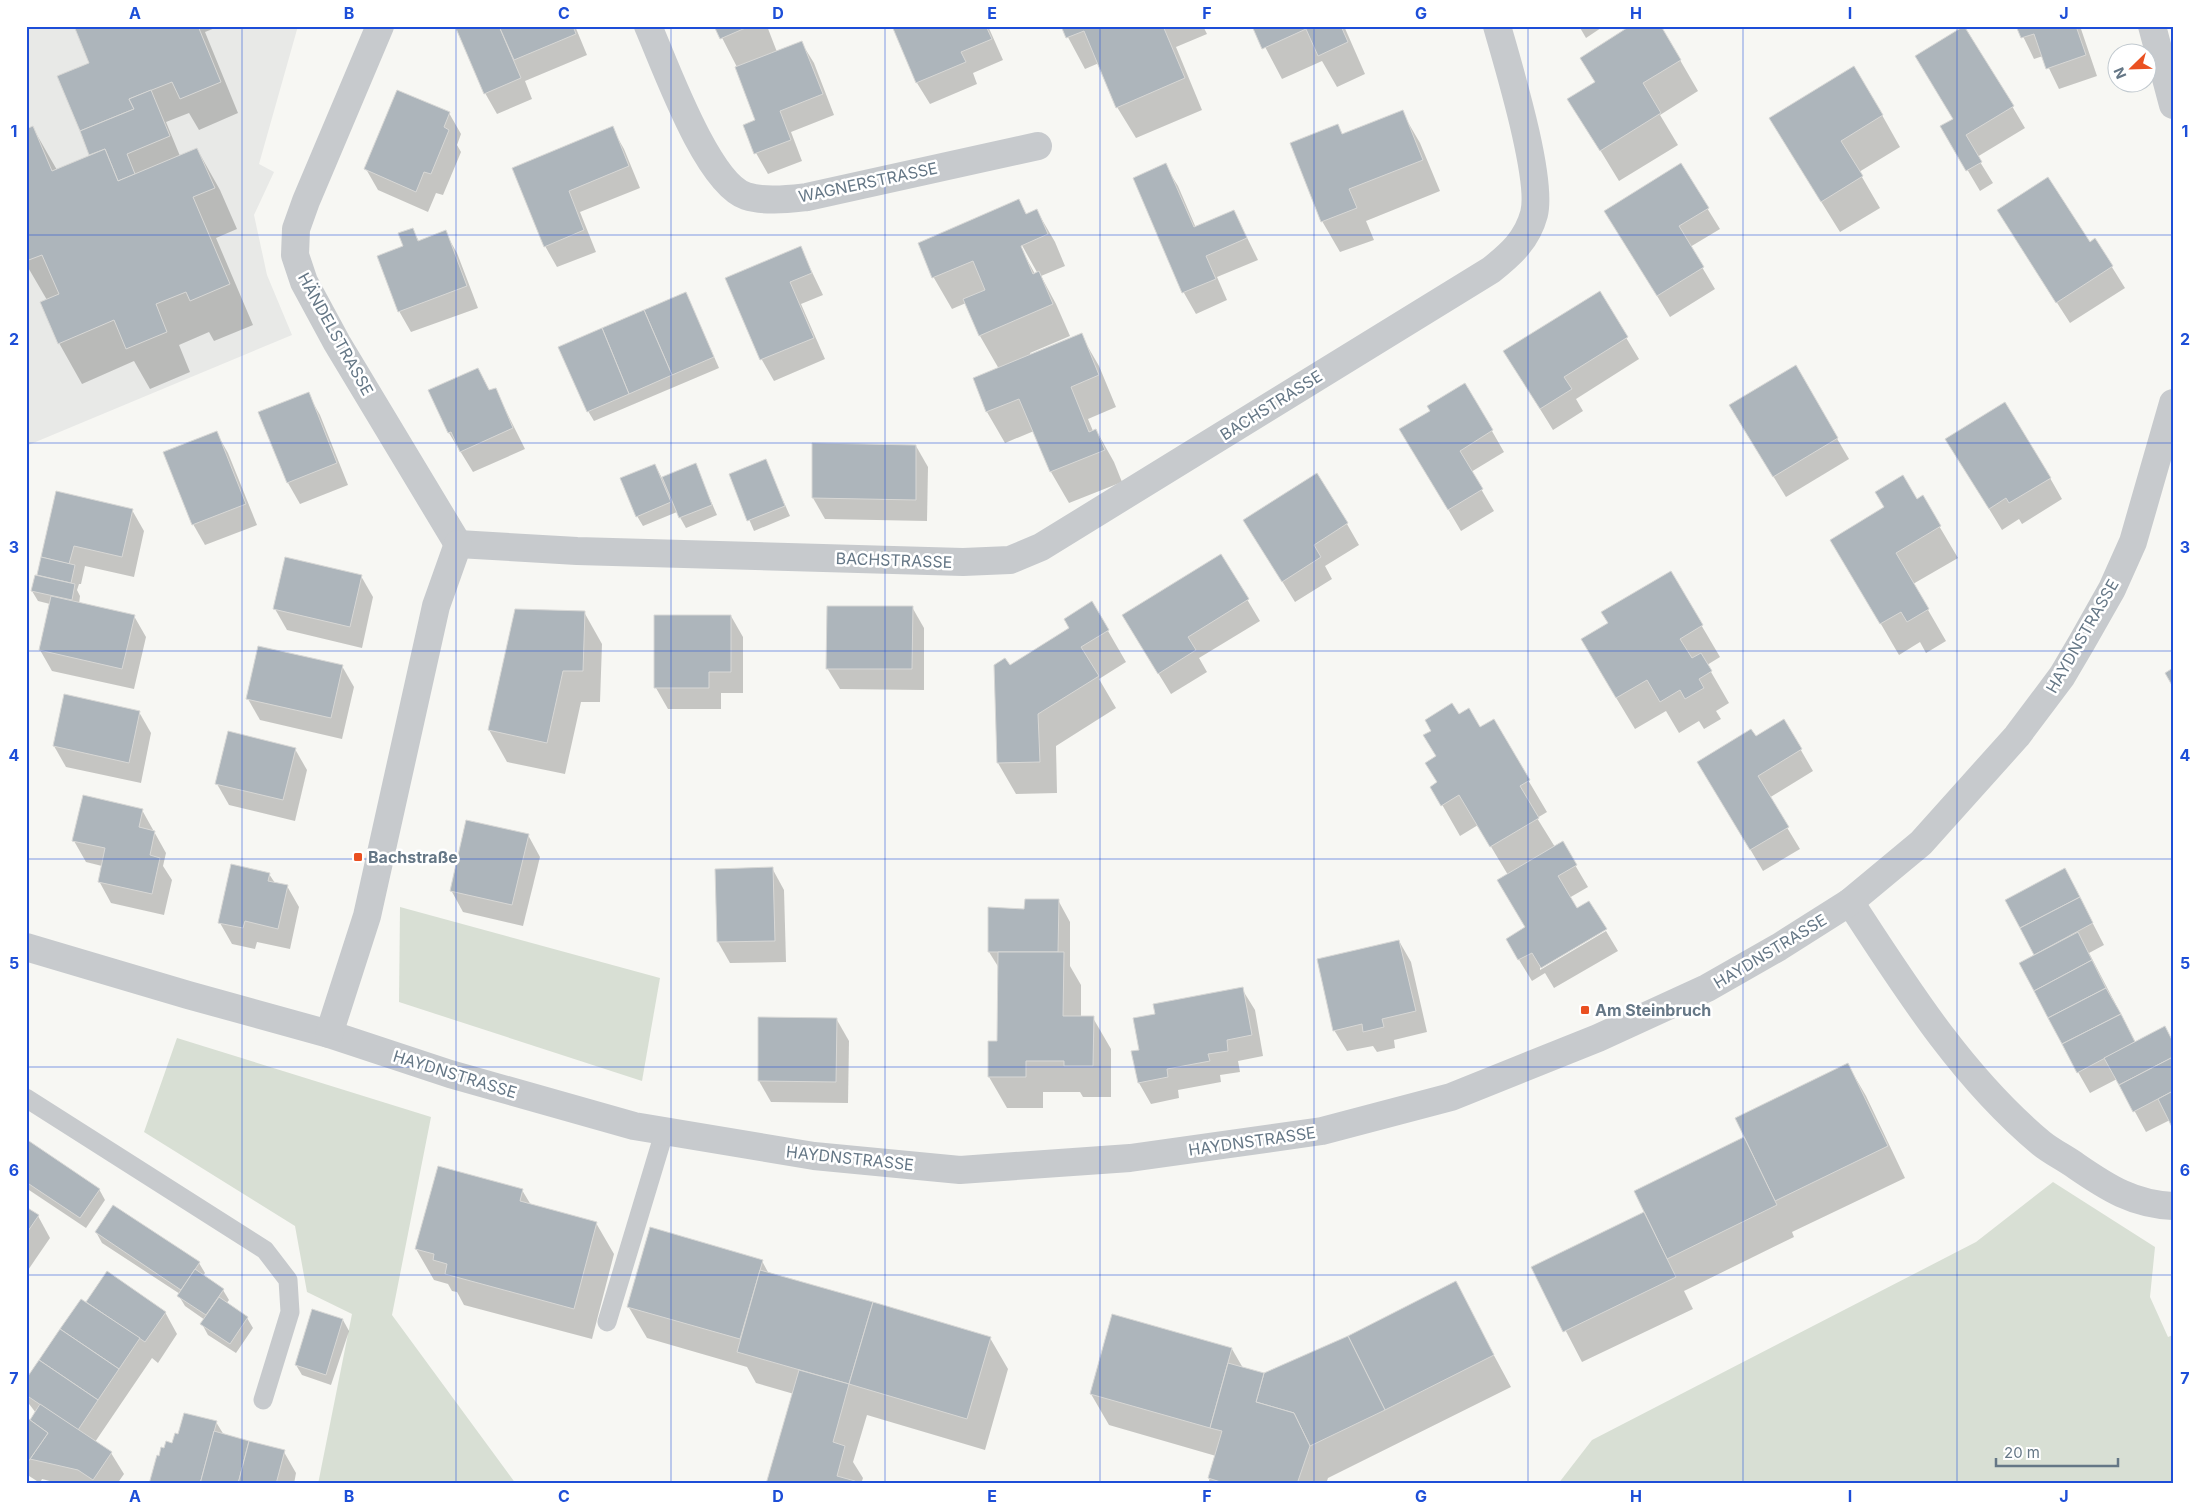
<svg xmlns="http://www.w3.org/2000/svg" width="2199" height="1510" viewBox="0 0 2199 1510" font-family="Inter,sans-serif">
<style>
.built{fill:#e8e9e7}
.green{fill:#d8dfd4}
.shadow{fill:#0003;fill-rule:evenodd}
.building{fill:#adb5bb;stroke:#d8d8d6}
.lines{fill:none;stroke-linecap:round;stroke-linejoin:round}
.lane{stroke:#c7cacd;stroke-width:19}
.street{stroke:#c7cacd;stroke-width:28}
.grid{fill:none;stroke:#1d4ed8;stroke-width:1;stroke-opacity:0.55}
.poi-dot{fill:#ea5021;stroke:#fff;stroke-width:2}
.labels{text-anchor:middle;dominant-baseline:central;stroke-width:5;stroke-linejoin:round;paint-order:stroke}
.street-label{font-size:16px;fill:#657786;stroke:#fff}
.poi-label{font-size:16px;font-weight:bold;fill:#657786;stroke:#fff;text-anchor:start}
.neatline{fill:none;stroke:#1d4ed8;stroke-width:2}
.grid-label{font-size:16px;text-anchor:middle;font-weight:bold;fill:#1d4ed8}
</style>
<rect width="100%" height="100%" fill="#f7f7f3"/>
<path class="built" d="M26 26H298L259 164 274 172 254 215 267 275 292 335 26 446Z"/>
<g class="green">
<path d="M400 907 660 978 642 1081 399 1002Z"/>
<path d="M177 1038 431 1117 392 1315 516 1484H318L352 1314 307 1292 295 1226 144 1132Z"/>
<path d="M2053 1182 2155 1247 2150 1297 2168 1337 2173 1335V1484H1558L1592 1440 1976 1242Z"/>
</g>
<g class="shadow">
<path d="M75 26H220L205 32 238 113 199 130 189 113 166 122 180 156 197 149 220 190 237 229 216 238 253 325 214 341 209 332 179 345 190 372 150 389 134 361 82 384 59 343 47 300 26 264V130L33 128 57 170 91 156 59 76 90 63Z"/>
<path d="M456 26H575L587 55 525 81 532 99 497 114 485 93Z"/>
<path d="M716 26H767L777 52 801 42 814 63 834 115 791 132 802 161 768 174 756 153 745 125 756 121 737 67Z"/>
<path d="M893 26H988L1003 60 973 73 977 84 930 104 917 83Z"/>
<path d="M1062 26H1203L1207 34 1176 47 1202 110 1136 138 1117 107 1099 63 1085 69Z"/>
<path d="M1254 26H1344L1365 74 1337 87 1322 61 1282 79Z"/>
<path d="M1579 26H1604L1586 38Z"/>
<path d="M2018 26H2080L2097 76 2059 89 2043 56 2034 59Z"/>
<path d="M1965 27 2025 128 1977 157 1993 183 1980 191 1942 127 1954 120 1916 56Z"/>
<path d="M1680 60 1698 91 1660 115 1678 145 1619 181 1569 99Z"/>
<path d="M1402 112 1420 143 1440 191 1366 221 1374 240 1340 252 1322 221 1338 126 1343 135Z"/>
<path d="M449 113 461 134 457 145 461 152 443 195 436 193 428 212 378 190 366 169Z"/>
<path d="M1882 115 1900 147 1859 172 1880 208 1840 232 1789 150Z"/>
<path d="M612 128 624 149 640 188 580 212 596 252 557 267 545 246 514 168Z"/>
<path d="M1165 165 1178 186 1196 228 1234 211 1258 260 1217 277 1227 300 1196 314 1184 293 1134 179Z"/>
<path d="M1707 208 1720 229 1690 247 1715 289 1670 317 1618 232Z"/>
<path d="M1037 211 1055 242 1065 266 1041 276 1056 304 1070 336 1030 353 1031 355 1081 335 1099 366 1116 407 1088 419 1093 431 1096 430 1114 462 1122 482 1069 503 1051 472 1034 431 1005 443 987 412 974 379 999 369 980 336 966 303 952 309 934 278 919 244ZM1019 240 1038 274H1035L1017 241Z"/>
<path d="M1998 211 2090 244 2095 240 2125 288 2070 323Z"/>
<path d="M412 229 419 241 445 232 457 253 478 308 411 332 399 311Z"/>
<path d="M800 247 823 295 801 304 825 359 774 381 762 360 727 279Z"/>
<path d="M686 293 719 368 594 421 588 411Z"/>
<path d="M1599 293 1639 359 1576 399 1583 411 1553 430 1517 372Z"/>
<path d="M1795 367 1849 459 1786 497 1743 427Z"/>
<path d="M478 369 490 391 495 389 525 449 473 472 449 433 429 391Z"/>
<path d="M1465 384 1504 452 1471 472 1494 511 1461 531 1413 450 1431 412Z"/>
<path d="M308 394 320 415 348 485 300 504 288 483Z"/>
<path d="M216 432 228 453 257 525 205 545 193 524Z"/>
<path d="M813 445 916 446 928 467 927 521 825 519 813 498Z"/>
<path d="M765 460 790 516 754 531 730 474Z"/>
<path d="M1959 460 2050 478 2062 499 2022 524 2019 519 2002 530Z"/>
<path d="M655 465 662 478 695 465 717 515 686 528 677 512 643 526 637 516Z"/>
<path d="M1922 497 1958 558 1913 584 1946 641 1926 653 1920 642 1899 655 1850 571Z"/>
<path d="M132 510 144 531 134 577 85 566 81 584H79L77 590 80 596 79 604 134 616 146 637 134 689 52 671 40 650 50 604 38 601 32 591 42 558Z"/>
<path d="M1347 524 1359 545 1325 566 1332 579 1295 602 1257 541Z"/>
<path d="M1221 556 1260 621 1199 658 1207 672 1171 694 1136 637Z"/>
<path d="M1670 572 1720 657 1707 665 1729 703 1716 711 1721 719 1704 729 1699 721 1679 733 1666 711 1635 729 1600 671 1609 624Z"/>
<path d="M361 576 373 597 362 648 287 630 275 609Z"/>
<path d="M912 607 924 628V690L840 689 827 668Z"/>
<path d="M584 612 602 644 600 702H581L565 774 507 762 489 730Z"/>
<path d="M731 616 743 637V693H721V709H668L656 688 655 617Z"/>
<path d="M1108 631 1126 662 1099 679 1116 708 1056 746 1057 793 1016 794 998 763 1009 667Z"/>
<path d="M342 666 354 687 342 739 260 720 248 699Z"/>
<path d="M139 712 151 733 141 783 66 767 54 746Z"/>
<path d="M1459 716 1480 729 1493 721 1547 812 1537 818 1555 847 1562 843 1588 887 1569 898 1576 910 1605 929 1540 967V970L1606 931 1618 951 1554 988 1545 973 1532 981 1507 940 1526 928 1508 875 1478 825 1460 836 1432 787 1439 783 1437 757Z"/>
<path d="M1784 721 1813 771 1769 798 1800 849 1763 871 1711 783 1756 738Z"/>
<path d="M295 749 307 770 295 821 229 805 217 784Z"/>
<path d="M142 810 166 853 163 866 172 880 164 915 111 903 99 881 102 866 86 862 74 841Z"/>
<path d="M528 835 540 857 523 926 463 912 451 890Z"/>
<path d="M772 868 784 890 786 962 730 963 718 942 716 870Z"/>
<path d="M269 874 275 883 287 886 299 907 290 949 257 942 255 949 232 944 220 923Z"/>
<path d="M2076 891 2104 945 2089 953 2136 1043 2173 1042V1125L2170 1120 2146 1132 2117 1079 2090 1093 2078 1072 2036 955 2007 900Z"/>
<path d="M1058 900 1070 922V966L1081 985V1018H1093L1111 1049V1097H1083L1080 1092H1043V1108H1007L989 1077 998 1043 999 968 989 952 1026 910Z"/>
<path d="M1399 941 1411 962 1427 1032 1394 1040 1395 1048 1377 1052 1373 1046 1347 1051 1334 1030Z"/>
<path d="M1242 989 1255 1010 1263 1056 1238 1061 1240 1072 1220 1075 1221 1082 1178 1090 1179 1098 1151 1104 1139 1083 1141 1051 1156 1015Z"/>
<path d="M837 1020 849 1041 848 1103 771 1102 759 1081Z"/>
<path d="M1848 1065 1866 1096 1905 1178 1792 1232 1794 1237 1684 1291 1693 1309 1582 1362 1533 1268 1646 1213 1636 1191 1745 1138Z"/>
<path d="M26 1141 99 1189 105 1200 86 1228 26 1188Z"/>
<path d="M522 1190 531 1205 596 1223 614 1254 592 1339 464 1305 457 1292 452 1291 448 1284 434 1280 416 1249Z"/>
<path d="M26 1209 38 1216 50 1238 26 1273Z"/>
<path d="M96 1232 199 1263 205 1273 203 1276 223 1290 229 1300 226 1304 247 1318 253 1328 236 1353 208 1335 202 1324 205 1320 185 1306 179 1296 180 1294 102 1243Z"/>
<path d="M762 1261 769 1274 990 1338 1008 1369 985 1450 867 1415 853 1462 863 1478 861 1484H767L794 1394 756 1383 747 1367 647 1338 628 1306Z"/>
<path d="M107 1273 165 1312 177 1334 158 1363 152 1358 95 1442 111 1453 124 1474 117 1484H61L42 1479 40 1483 26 1474V1419L30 1421 36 1413 26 1400V1382L86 1304Z"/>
<path d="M1455 1283 1511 1387 1328 1478 1326 1484H1208L1216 1456 1109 1425 1091 1394 1232 1349 1243 1368 1264 1374 1348 1337Z"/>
<path d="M343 1320 349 1331 331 1385 302 1375 296 1365Z"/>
<path d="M216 1422 224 1435 284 1452 296 1473 294 1484H150L160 1457 173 1444Z"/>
</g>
<g class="building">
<path d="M74 26H198L221 82 180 99 172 82 129 99 134 109 80 131 57 76 89 63Z"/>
<path d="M455 26H499L521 78 484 94Z"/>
<path d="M499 26H573L576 34 514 60Z"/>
<path d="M714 26H750L720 39Z"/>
<path d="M892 26H986L992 39 961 52 966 62 916 83Z"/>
<path d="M1061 26H1163L1185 78 1116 108 1084 31 1066 38Z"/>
<path d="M1252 26H1341L1348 42 1318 56 1306 29 1262 49Z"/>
<path d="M1630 26H1661L1681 60 1643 83 1661 113 1600 151 1567 99 1595 82 1580 58Z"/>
<path d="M1964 26 2014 106 1966 135 1982 162 1966 171 1940 126 1953 119 1915 56Z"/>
<path d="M2016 26H2076L2086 55 2046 69 2034 34 2021 38Z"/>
<path d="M802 41 823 94 780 111 791 140 754 154 743 125 755 120 735 67Z"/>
<path d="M1854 66 1883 115 1841 141 1863 176 1821 202 1769 118Z"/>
<path d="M151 90 170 136 127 154 135 174 118 181 105 149 89 155 80 131 134 109 129 99Z"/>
<path d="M397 90 450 112 444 127 449 130 431 174 424 172 416 192 364 169Z"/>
<path d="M1403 110 1423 160 1349 189 1357 208 1321 222 1290 143 1338 124 1342 134Z"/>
<path d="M33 126 52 171 105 149 118 181 197 148 215 188 193 197 230 284 190 301 186 292 156 304 167 332 126 349 114 320 58 344 40 302 59 294 42 255 26 261V129Z"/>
<path d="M613 126 629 166 569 191 584 230 544 247 512 168Z"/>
<path d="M1166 163 1194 227 1234 210 1247 238 1206 256 1216 279 1182 293 1133 178Z"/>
<path d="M1681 163 1709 208 1679 226 1704 267 1657 296 1604 211Z"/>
<path d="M2048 177 2090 242 2095 238 2113 266 2056 303 1997 210Z"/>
<path d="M1019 199 1026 214 1037 209 1048 234 1021 246 1033 274 1039 271 1053 304 979 336 963 299 985 290 973 261 932 278 918 243Z"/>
<path d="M413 228 418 241 446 230 467 286 398 312 377 256 403 246 398 233Z"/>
<path d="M801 246 812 273 790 282 814 338 760 360 725 278Z"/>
<path d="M1600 291 1628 337 1564 377 1572 389 1540 409 1503 351Z"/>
<path d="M686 292 714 357 672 375 644 310Z"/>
<path d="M644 310 672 375 629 394 602 328Z"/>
<path d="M602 328 629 394 587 412 558 347Z"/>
<path d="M1082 333 1099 375 1071 387 1089 432 1096 429 1105 450 1050 472 1019 399 986 412 973 378Z"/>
<path d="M1796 365 1838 438 1773 477 1729 405Z"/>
<path d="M478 368 489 390 496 388 513 428 460 452 451 432 448 433 428 390Z"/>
<path d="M1465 383 1493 430 1460 451 1483 489 1448 510 1399 429 1430 411 1427 406Z"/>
<path d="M309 392 337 463 287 483 258 412Z"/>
<path d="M2005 402 2051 478 2009 503 2006 498 1989 509 1945 439Z"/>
<path d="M217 431 246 504 192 525 163 452Z"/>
<path d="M812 443 916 445V500L812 498Z"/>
<path d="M766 459 785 506 747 521 729 474Z"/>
<path d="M696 463 712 505 679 518 662 477Z"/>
<path d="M655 464 671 502 636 517 620 478Z"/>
<path d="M1317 473 1348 523 1314 545 1321 557 1282 582 1243 520Z"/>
<path d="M1903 475 1917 499 1923 495 1941 526 1896 553 1929 609 1907 622 1901 612 1880 624 1830 540 1884 507 1875 492Z"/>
<path d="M56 491 133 509 122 557 74 546 69 564 41 557Z"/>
<path d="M1221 554 1249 599 1188 637 1196 650 1158 674 1122 615Z"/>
<path d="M41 557 75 565 71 583 37 575Z"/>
<path d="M285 557 362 575 350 627 273 609Z"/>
<path d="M1671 571 1703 625 1680 639 1692 658 1701 653 1712 671 1699 679 1704 688 1685 699 1680 690 1660 702 1647 680 1616 698 1581 639 1608 623 1601 612Z"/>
<path d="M35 575 75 584 72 600 31 591Z"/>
<path d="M51 596 135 615 122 669 39 650Z"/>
<path d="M1092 601 1109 630 1081 647 1099 676 1038 714 1040 762 997 763 994 665 1005 658 1010 665 1069 628 1064 619Z"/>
<path d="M827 606H913L912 669H826Z"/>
<path d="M515 609 585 611 583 671H563L547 743 488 730Z"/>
<path d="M654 615H731V672H709V688H654Z"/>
<path d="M258 646 343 665 331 718 246 699Z"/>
<path d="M2173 668V687L2165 673Z"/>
<path d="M64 694 140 711 129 763 53 746Z"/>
<path d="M1452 703 1459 714 1469 708 1480 727 1494 719 1530 780 1520 786 1539 818 1490 847 1459 795 1441 806 1430 787 1437 782 1425 763 1436 756 1423 735 1431 731 1425 720Z"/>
<path d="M1784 719 1802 749 1758 776 1789 827 1750 850 1697 762 1751 729 1756 736Z"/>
<path d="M228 731 296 748 283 800 215 784Z"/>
<path d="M83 795 143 809 139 827 155 831 150 855 160 858 152 894 98 882 105 848 72 841Z"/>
<path d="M466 820 529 834 512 905 450 891Z"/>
<path d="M1563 841 1577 865 1558 876 1577 908 1589 901 1607 929 1541 968 1532 953 1518 960 1506 939 1525 927 1497 880Z"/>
<path d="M231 864 270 873 268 881 288 885 278 929 245 921 243 928 218 923Z"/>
<path d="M773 867 775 941 717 942 715 869Z"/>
<path d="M2065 868 2080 897 2020 928 2005 900Z"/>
<path d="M2080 897 2093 923 2034 955 2020 928Z"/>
<path d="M1025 899H1059L1058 952H988V907L1024 909Z"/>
<path d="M2078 932 2092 960 2034 991 2019 963Z"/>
<path d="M1399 940 1416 1011 1382 1019 1384 1027 1363 1032 1362 1024 1333 1031 1317 959Z"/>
<path d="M998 952H1064L1063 1016H1094L1093 1066H1064V1061H1026V1077H988V1041H997Z"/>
<path d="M2092 960 2106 988 2048 1018 2034 991Z"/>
<path d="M1243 987 1252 1035 1227 1040 1228 1051 1208 1054 1210 1061 1167 1069 1168 1077 1138 1083 1131 1051 1139 1050 1133 1018 1155 1014 1153 1004Z"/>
<path d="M2106 988 2121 1014 2062 1044 2048 1018Z"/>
<path d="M2121 1014 2135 1042 2077 1073 2062 1044Z"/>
<path d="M758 1017 837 1018 836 1082 758 1081Z"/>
<path d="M2165 1026 2173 1042V1057L2119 1085 2104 1058Z"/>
<path d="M2173 1057V1091L2133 1112 2119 1085Z"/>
<path d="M1848 1063 1888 1146 1775 1201 1735 1118Z"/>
<path d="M2173 1091V1127H2172L2158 1099Z"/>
<path d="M1744 1137 1777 1205 1667 1259 1634 1191Z"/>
<path d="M26 1139 100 1189 80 1218 26 1182Z"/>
<path d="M438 1166 523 1189 520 1201 597 1222 574 1309 445 1274 447 1264 433 1260 434 1254 415 1249Z"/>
<path d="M113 1205 200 1262 181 1290 95 1232Z"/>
<path d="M26 1207 39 1215 26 1234Z"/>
<path d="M1644 1212 1676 1277 1563 1332 1531 1267Z"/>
<path d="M650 1227 763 1260 740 1339 627 1307Z"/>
<path d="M195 1269 224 1289 206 1315 177 1296Z"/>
<path d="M760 1270 873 1302 849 1384 737 1352Z"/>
<path d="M107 1271 166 1312 145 1342 86 1302Z"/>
<path d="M1456 1281 1494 1355 1385 1410 1348 1336Z"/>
<path d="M219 1297 248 1317 230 1344 200 1324Z"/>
<path d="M81 1299 140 1338 119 1369 60 1329Z"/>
<path d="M873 1302 991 1337 967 1419 849 1384Z"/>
<path d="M312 1309 343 1319 326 1375 295 1365Z"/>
<path d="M1112 1314 1232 1348 1210 1428 1090 1394Z"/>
<path d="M60 1329 119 1369 98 1400 39 1360Z"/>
<path d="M1348 1336 1385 1410 1310 1446 1294 1413 1256 1402 1264 1373Z"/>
<path d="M39 1360 98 1400 78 1430 26 1395V1379Z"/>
<path d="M1228 1363 1264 1373 1256 1402 1294 1413 1310 1446 1297 1484H1227L1208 1478 1222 1431 1210 1428Z"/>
<path d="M799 1370 849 1384 833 1442 845 1446 837 1476 855 1481V1484H766Z"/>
<path d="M40 1404 112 1452 93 1480 78 1470 30 1459 48 1433 30 1420Z"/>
<path d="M184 1413 217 1421 200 1484H149L157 1455 159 1456 161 1447 164 1448 166 1441 172 1443 175 1433 178 1434Z"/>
<path d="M26 1417 48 1433 28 1462 26 1461Z"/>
<path d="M214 1431 249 1441 238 1484H200Z"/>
<path d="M249 1441 285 1450 276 1484H238Z"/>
</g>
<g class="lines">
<g class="lane">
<path d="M26 1098 265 1250 288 1280 290 1312 263 1400"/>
<path d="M607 1322 664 1133"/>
</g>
<g class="street">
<path d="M380 26 306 201 296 229 295 255 304 282 337 343 458 544"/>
<path d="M648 26C665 65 707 183 746 196 764 202 788 199 807 197L1038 146"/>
<path d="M2152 26 2173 105"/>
<path d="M458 544 577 551 963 562 1010 560 1041 547 1491 270C1511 254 1527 240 1534 214 1543 179 1508 65 1497 26"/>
<path d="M1850 902C1906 988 1962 1077 2041 1143 2052 1152 2065 1158 2076 1166 2108 1188 2133 1204 2173 1206"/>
<path d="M26 947 188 995 329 1034 450 1074 634 1126 814 1156 960 1170 1130 1158 1322 1131 1451 1097 1598 1038 1707 988 1779 947 1850 902 1921 843 2017 736 2062 676 2082 642 2112 589 2133 542 2173 403"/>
<path d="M329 1034 367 916 436 606 458 544"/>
</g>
</g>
<path class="grid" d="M242 26V1484M456 26V1484M671 26V1484M885 26V1484M1100 26V1484M1314 26V1484M1528 26V1484M1743 26V1484M1957 26V1484M26 235H2173M26 443H2173M26 651H2173M26 859H2173M26 1067H2173M26 1275H2173"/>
<g class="poi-dot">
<rect x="353" y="852" width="10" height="10" rx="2.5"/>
<rect x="1580" y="1005" width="10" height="10" rx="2.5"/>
</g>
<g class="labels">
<g class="street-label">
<text transform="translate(868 182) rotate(-12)">WAGNERSTRASSE</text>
<text transform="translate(336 334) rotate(61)">HÄNDELSTRASSE</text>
<text transform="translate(1271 405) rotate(-32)">BACHSTRASSE</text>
<text transform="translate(894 560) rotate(2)">BACHSTRASSE</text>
<text transform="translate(2082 636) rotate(-60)">HAYDNSTRASSE</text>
<text transform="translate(1770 951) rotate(-31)">HAYDNSTRASSE</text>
<text transform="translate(455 1074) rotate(17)">HAYDNSTRASSE</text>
<text transform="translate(1252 1141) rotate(-8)">HAYDNSTRASSE</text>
<text transform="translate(850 1158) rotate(6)">HAYDNSTRASSE</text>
</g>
<g class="poi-label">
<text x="368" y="857">Bachstraße</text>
<text x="1595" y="1010">Am Steinbruch</text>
</g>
</g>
<rect width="2199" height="1510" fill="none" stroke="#ffffff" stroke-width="55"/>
<g transform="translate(2132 68) rotate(247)"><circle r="24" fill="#ffffff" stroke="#c1c9cf"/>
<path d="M0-4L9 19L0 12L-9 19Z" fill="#ea5021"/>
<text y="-8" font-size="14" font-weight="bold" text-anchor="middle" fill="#657786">N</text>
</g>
<path d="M1996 1458v8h122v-8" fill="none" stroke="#657786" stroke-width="2.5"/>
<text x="2004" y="1458" font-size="15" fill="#657786" stroke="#ffffff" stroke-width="4" paint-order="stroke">20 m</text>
<rect x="28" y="28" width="2144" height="1454" class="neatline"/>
<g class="grid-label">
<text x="135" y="19">A</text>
<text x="349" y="19">B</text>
<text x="564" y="19">C</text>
<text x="778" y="19">D</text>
<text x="992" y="19">E</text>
<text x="1207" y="19">F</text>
<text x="1421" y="19">G</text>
<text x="1636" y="19">H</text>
<text x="1850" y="19">I</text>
<text x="2064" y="19">J</text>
<text x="14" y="137">1</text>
<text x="2185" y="137">1</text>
<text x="14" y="345">2</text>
<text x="2185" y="345">2</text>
<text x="14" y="553">3</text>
<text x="2185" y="553">3</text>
<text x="14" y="761">4</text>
<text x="2185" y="761">4</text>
<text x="14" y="969">5</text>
<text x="2185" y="969">5</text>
<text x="14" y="1176">6</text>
<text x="2185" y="1176">6</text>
<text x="14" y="1384">7</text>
<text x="2185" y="1384">7</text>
<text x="135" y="1502">A</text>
<text x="349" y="1502">B</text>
<text x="564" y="1502">C</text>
<text x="778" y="1502">D</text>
<text x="992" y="1502">E</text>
<text x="1207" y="1502">F</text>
<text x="1421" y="1502">G</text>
<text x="1636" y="1502">H</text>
<text x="1850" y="1502">I</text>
<text x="2064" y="1502">J</text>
</g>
</svg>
